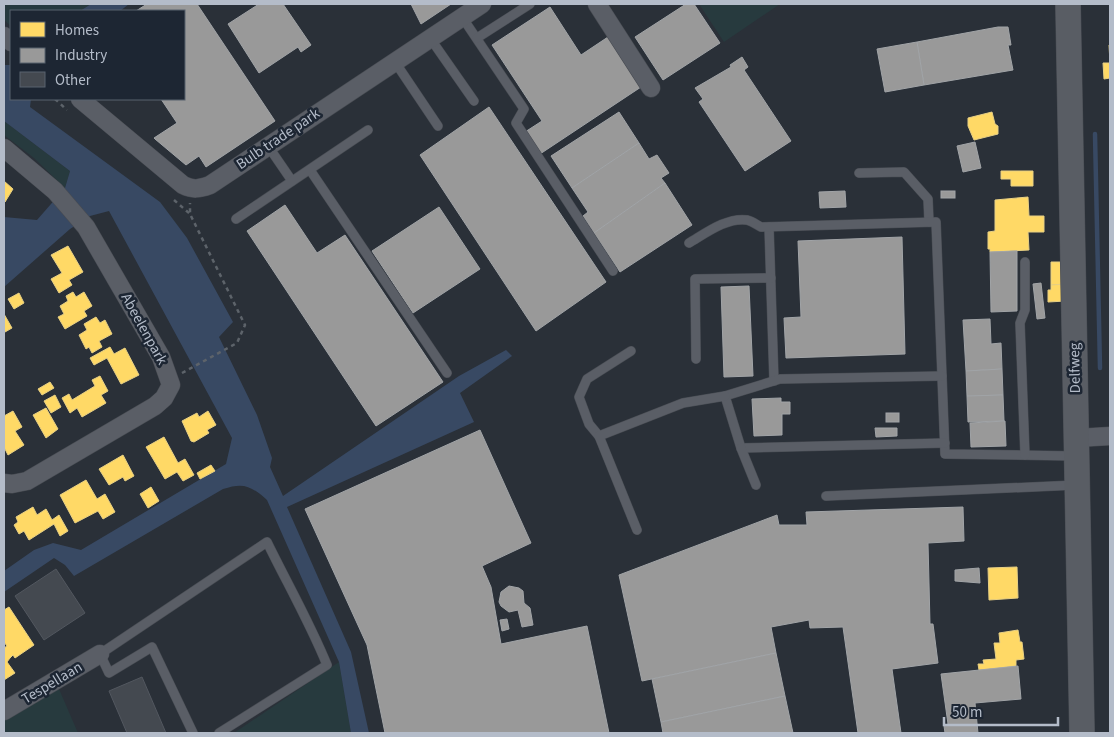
<svg xmlns="http://www.w3.org/2000/svg" width="1114" height="737" viewBox="0 0 1114 737" font-family="'Source Sans 3',sans-serif">
<style>
.green{fill:#273a3e}
.water{fill:#384963}
.homes{fill:#ffd966;stroke:#e8d084}
.industry{fill:#999;stroke:#a1a4a7}
.lines{fill:none;stroke-linecap:round;stroke-linejoin:round}
.stream{stroke:#384963;stroke-width:4.5}
.building{fill:#444950;stroke:#52575f}
.lane-casing{stroke:#484c53;stroke-width:10}
.street-casing{stroke:#484c53;stroke-width:19}
.secondary-casing{stroke:#484c53;stroke-width:26}
.path{stroke:#5d636a;stroke-width:2.5;stroke-dasharray:4 4;stroke-linecap:butt}
.lane{stroke:#5a5e66;stroke-width:9}
.street{stroke:#5a5e66;stroke-width:18}
.secondary{stroke:#595d64;stroke-width:25}
.labels{text-anchor:middle;dominant-baseline:central;stroke-width:5;stroke-linejoin:round;paint-order:stroke}
.street-label{font-size:15px;fill:#b4bcc9;stroke:#1d2633}
</style>
<rect width="100%" height="100%" fill="#2a3038"/>
<g class="green">
<path d="M4 4H91L80 11H11V26L4 20Z"/>
<path d="M699 4H780L724 42Z"/>
<path d="M4 121 70 171 65 188 34 158 4 135Z"/>
<path d="M339 662 351 733H234Z"/>
<path d="M59 689 78 733H4V717Z"/>
</g>
<g class="water">
<path d="M91 4H129L120 11H80Z"/>
<path d="M4 65H11V99H31L30 107 160 202 187 238 233 322 219 337 257 415 272 458 270 467 283 496 459 376 506 350 512 356 460 393 474 422 287 507 351 652 369 733H351L339 662 267 500C251 486 244 482 223 489L74 576 65 565 54 558 4 592V571L34 550 53 543 81 550 226 464 232 438 109 211 90 216 70 229 4 287V217L37 220 65 188 70 171 4 121Z"/>
</g>
<g class="homes">
<path d="M1109 45H1110V78L1104 79 1103 63H1110Z"/>
<path d="M992 112 995 124 998 126V134L974 140 968 126V118Z"/>
<path d="M1001 171H1033V186H1011V179H1001Z"/>
<path d="M4 181 13 189 5 202 4 200Z"/>
<path d="M1028 197 1029 216H1044V232H1028L1029 250 990 252V249H988V232L995 231V200Z"/>
<path d="M68 246 83 272 69 280 72 285 59 293 51 279 62 273 51 255Z"/>
<path d="M1051 262H1065L1066 284 1051 285Z"/>
<path d="M1066 284V301L1048 302V290H1051V285Z"/>
<path d="M73 292 76 297 84 292 92 306 84 311 87 316 65 329 58 317 64 314 60 306 68 301 66 296Z"/>
<path d="M19 293 24 303 14 309 8 299Z"/>
<path d="M4 314 12 328 5 332 4 330Z"/>
<path d="M96 317 100 323 105 320 112 334 99 341 102 347 92 353 89 347 86 349 79 335 87 330 84 324Z"/>
<path d="M110 347 114 354 125 348 139 375 121 384 107 358 94 365 90 358Z"/>
<path d="M100 376 108 391 101 395 106 403 82 417 77 408 70 413 62 398 69 394 72 400 95 386 92 380Z"/>
<path d="M50 382 54 388 42 395 38 389Z"/>
<path d="M55 395 61 407 51 413 44 401Z"/>
<path d="M46 408 58 429 46 438 33 415Z"/>
<path d="M13 411 22 427 15 431 24 445 8 455 4 447V416Z"/>
<path d="M208 411 216 425 207 430 209 433 194 442 191 441 182 421 197 413 199 417Z"/>
<path d="M164 437 178 463 185 459 194 475 183 481 177 472 165 479 146 447Z"/>
<path d="M123 455 134 476 125 481 123 477 109 485 99 469Z"/>
<path d="M211 465 215 471 200 479 197 473Z"/>
<path d="M86 480 97 499 105 494 115 512 103 519 98 511 75 523 60 495Z"/>
<path d="M151 487 159 501 148 508 140 494Z"/>
<path d="M33 507 37 515 46 509 52 520 59 515 68 531 60 536 54 524 29 540 24 531 19 534 14 525 18 522 16 517Z"/>
<path d="M1017 567 1018 598 989 600 988 568Z"/>
<path d="M9 607 34 645 15 658 13 655 10 658 7 662 15 673 4 680V648L7 646 4 642V610Z"/>
<path d="M1018 630 1020 642H1022L1024 659 1016 660V666L979 670 978 664H984L983 660 996 659 994 643H1000L999 633Z"/>
</g>
<g class="industry">
<path d="M147 4H197L275 121 206 167 199 156 186 165 155 139 154 138 177 123 161 99H184V11H136Z"/>
<path d="M259 4H283L311 45 301 52 298 47 259 73 228 24Z"/>
<path d="M411 4H451L421 24Z"/>
<path d="M686 4H694L720 43 663 80 635 37Z"/>
<path d="M550 7 581 55 608 37 641 87 540 154 525 132 542 121 492 45Z"/>
<path d="M998 27H1008L1011 45H1008L1013 70 924 85 917 42Z"/>
<path d="M917 42 924 85 885 92 877 49Z"/>
<path d="M742 57 748 67 744 70 791 141 745 171 699 102 703 99 695 88 731 67 730 65Z"/>
<path d="M489 107 606 282 536 331 420 155Z"/>
<path d="M619 112 639 143 572 188 551 156Z"/>
<path d="M975 142 981 168 963 172 957 146Z"/>
<path d="M639 143 649 159 657 155 669 173 661 178 665 183 594 233 583 216 588 212 572 188Z"/>
<path d="M665 183 692 225 620 272 594 233Z"/>
<path d="M845 191 846 207 820 208 819 192Z"/>
<rect x="941" y="191" width="14" height="7"/>
<path d="M285 205 317 253 345 235 443 382 376 426 247 231Z"/>
<path d="M439 207 480 269 413 313 372 251Z"/>
<path d="M902 237 905 354 786 358 784 318 801 317 798 241Z"/>
<path d="M1017 251V311L991 312 990 252Z"/>
<path d="M1041 283 1045 318 1037 319 1033 284Z"/>
<path d="M749 286 753 376 724 377 721 287Z"/>
<path d="M990 319 991 344 1001 343 1002 369 966 371 963 320Z"/>
<path d="M1002 369 1003 395 967 396 966 371Z"/>
<path d="M1003 395 1004 421 968 422 967 396Z"/>
<path d="M781 398V402H790V414H782V435L754 436 752 399Z"/>
<rect x="886" y="413" width="13" height="9"/>
<path d="M1005 421 1006 446 971 447 970 423Z"/>
<path d="M875 428H897V436L876 437Z"/>
<path d="M480 430 531 543 482 566 491 587 501 644 587 626 609 733H385L367 645 305 509Z"/>
<path d="M963 507 964 541 928 543 930 624H933L938 663 892 669 901 733H858L843 627 810 628 809 620 771 627 776 653 642 681 619 575 777 515 779 525H807L806 512Z"/>
<path d="M979 568 980 583 955 581V570Z"/>
<path d="M509 586 519 588 523 591 524 603 530 608 533 625 522 627 518 610 509 612 501 606 499 602 501 592Z"/>
<path d="M507 619 509 629 502 631 500 620Z"/>
<path d="M776 653 785 696 661 722 652 679Z"/>
<path d="M1018 666 1021 699 975 703 978 733H945L944 726 948 724 941 674Z"/>
<path d="M785 696 793 733H663L661 722Z"/>
</g>
<g class="lines">
<path class="stream" d="M1095 134 1100 368"/>
</g>
<g class="building">
<path d="M56 569 85 613 44 640 15 596Z"/>
<path d="M142 677 166 733H127L109 691Z"/>
</g>
<g class="lines">
<g class="lane-casing">
<g id="lane">
<path d="M462 17 524 109 516 123 613 271"/>
<path d="M430 38 474 101"/>
<path d="M477 38 530 4"/>
<path d="M395 62 438 126"/>
<path d="M268 146 292 181"/>
<path d="M310 170 447 373"/>
<path d="M859 173 904 172 928 199 929 222"/>
<path d="M236 219 368 130"/>
<path d="M769 227 774 381"/>
<path d="M689 243C706 233 727 217 747 220 752 221 757 225 761 227L936 222 945 454 1075 456"/>
<path d="M696 359 695 279 771 278"/>
<path d="M942 376 780 379 725 396 741 448 945 443"/>
<path d="M599 436 589 424 579 397 587 379 631 351"/>
<path d="M741 448 756 485"/>
<path d="M1025 455 1020 323 1025 310V262"/>
<path d="M826 496 1076 485"/>
<path d="M637 530 599 436 683 403 725 396"/>
<path d="M193 733 152 647 109 673 100 654 267 542C287 583 310 623 327 665L219 733"/>
</g>
</g>
<g class="street-casing">
<g id="street">
<path d="M597 4 651 88"/>
<path d="M4 36 11 42"/>
<path d="M80 99 183 185C193 190 199 189 210 185L482 4"/>
<path d="M4 148 55 191 86 227 161 357 171 385 164 398 155 406 27 481 12 484 4 483"/>
<path d="M1077 438 1110 436"/>
<path d="M4 711 100 654"/>
</g>
</g>
<g class="secondary-casing">
<path id="secondary" d="M1068 4 1082 733"/>
</g>
<g class="path">
<path d="M55 99 67 110"/>
<path d="M174 200 190 214"/>
<path d="M182 373 237 343 245 325 190 214V203"/>
</g>
<use href="#lane" class="lane"/>
<use href="#street" class="street"/>
<use href="#secondary" class="secondary"/>
</g>
<g class="labels">
<g class="street-label">
<text transform="translate(278 139) rotate(-34)">Bulb trade park</text>
<text transform="translate(144 329) rotate(61)">Abeelenpark</text>
<text transform="translate(1075 368) rotate(-91)">Delfweg</text>
<text transform="translate(52 683) rotate(-31)">Tespellaan</text>
</g>
</g>
<rect width="1114" height="737" fill="none" stroke="#b4bcc9" stroke-width="10"/>
<rect x="10" y="10" width="175" height="90" fill="#1d2633" stroke="#59626f"/>
<rect x="20" y="22" width="25" height="15" fill="#ffd966" stroke="#59626f"/>
<text x="55" y="35" font-size="15" fill="#b4bcc9">Homes</text>
<rect x="20" y="48" width="25" height="15" fill="#999999" stroke="#59626f"/>
<text x="55" y="60" font-size="15" fill="#b4bcc9">Industry</text>
<rect x="20" y="72" width="25" height="15" fill="#444950" stroke="#59626f"/>
<text x="55" y="85" font-size="15" fill="#b4bcc9">Other</text>
<path d="M944 717v8h114v-8" fill="none" stroke="#b4bcc9" stroke-width="2.5"/>
<text x="952" y="717" font-size="15" fill="#b4bcc9" stroke="#1d2633" stroke-width="4" paint-order="stroke">50 m</text>
</svg>
